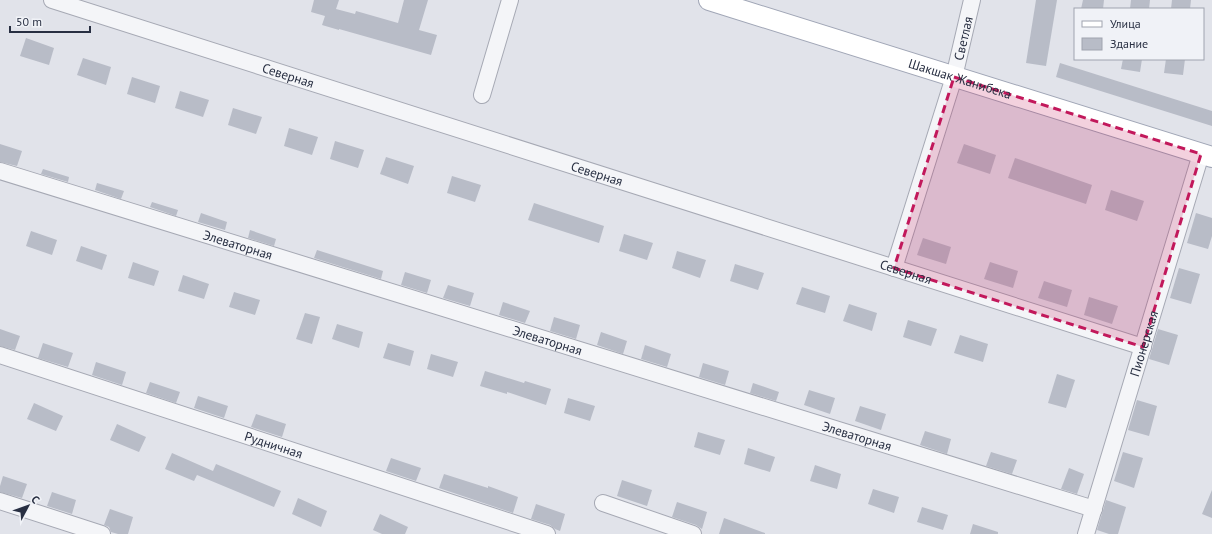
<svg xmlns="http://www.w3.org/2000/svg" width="1212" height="534" viewBox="0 0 1212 534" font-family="'PT Sans',sans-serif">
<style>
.building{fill:#b8bcc7}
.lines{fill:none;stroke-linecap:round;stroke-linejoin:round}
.minor-casing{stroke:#a6a9b4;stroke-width:18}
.major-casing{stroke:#a0a6b6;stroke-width:22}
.minor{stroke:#f4f5f8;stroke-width:16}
.major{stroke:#fff;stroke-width:20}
.marked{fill:#c2185b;fill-opacity:0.2;stroke:#c2185b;stroke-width:3;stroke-dasharray:8 5;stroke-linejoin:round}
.labels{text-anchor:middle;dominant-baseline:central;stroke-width:4;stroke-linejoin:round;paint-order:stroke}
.street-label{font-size:13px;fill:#282f42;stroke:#f0f2f7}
</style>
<rect width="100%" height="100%" fill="#e1e3ea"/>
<g class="building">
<path d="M314 0H339L336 9 355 14 356 11 398 23 404 0H428L419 30 437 35 431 55 339 29V30L322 25 325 16 311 12Z"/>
<path d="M1036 0H1057L1046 66 1026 63Z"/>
<path d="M1083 0H1104L1103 9H1081Z"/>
<path d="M1131 0H1150L1149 9H1130Z"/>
<path d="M1172 0H1191L1190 9H1171Z"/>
<path d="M26 38 54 48 49 65 20 56Z"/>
<path d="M83 58 111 67 106 85 77 75Z"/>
<path d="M1123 59H1142L1140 72 1121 69Z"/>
<path d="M1166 59H1185L1183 75 1164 73Z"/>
<path d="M1060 63 1212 111V126L1056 77Z"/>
<path d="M132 77 160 86 155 103 127 94Z"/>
<path d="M180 91 209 100 203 117 175 108Z"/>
<path d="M233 108 262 117 256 134 228 125Z"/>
<path d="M289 128 318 137 312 155 284 146Z"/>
<path d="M335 141 364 150 358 168 330 159Z"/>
<path d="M0 144 22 151 17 166 0 162Z"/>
<path d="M964 144 996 155 990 174 957 163Z"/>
<path d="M386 157 414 166 408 184 380 174Z"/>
<path d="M1015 158 1092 185 1086 204 1008 178Z"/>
<path d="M43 169 69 177 68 182 41 174Z"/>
<path d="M452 176 481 185 475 202 447 193Z"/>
<path d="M97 183 124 191 121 199 95 190Z"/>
<path d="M1111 190 1144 201 1137 221 1105 210Z"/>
<path d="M152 202 178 210 176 216 150 207Z"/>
<path d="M534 203 604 226 599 243 528 220Z"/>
<path d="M201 213 227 222 225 230 198 222Z"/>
<path d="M1196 213 1212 218V236L1208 249 1187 243Z"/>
<path d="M250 230 276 239 274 246 248 238Z"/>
<path d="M31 231 57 240 52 255 26 246Z"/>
<path d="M624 234 653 243 647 260 619 251Z"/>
<path d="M923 238 951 247 946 264 917 255Z"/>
<path d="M81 246 107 255 102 270 76 261Z"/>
<path d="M317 250 383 271 381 279 314 258Z"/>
<path d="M677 251 706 260 700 278 672 268Z"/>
<path d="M133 262 159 271 154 286 128 278Z"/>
<path d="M990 262 1018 271 1013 288 984 279Z"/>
<path d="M735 264 764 273 758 290 730 281Z"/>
<path d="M1179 268 1200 274 1191 304 1170 298Z"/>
<path d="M405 272 431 280 427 293 401 285Z"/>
<path d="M183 275 209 284 204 299 178 291Z"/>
<path d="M1044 281 1072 290 1067 307 1038 298Z"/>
<path d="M448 285 474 293 470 306 443 298Z"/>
<path d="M802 287 830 296 825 313 796 304Z"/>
<path d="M234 292 260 300 255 315 229 307Z"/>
<path d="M1089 297 1118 306 1112 324 1084 315Z"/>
<path d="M503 302 530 311 525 323 499 315Z"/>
<path d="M849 304 877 313 872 331 843 321Z"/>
<path d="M305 313 320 317 312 344 296 339Z"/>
<path d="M554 317 580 325 576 339 550 331Z"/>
<path d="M908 320 937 329 931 346 903 337Z"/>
<path d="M337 324 363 332 359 348 332 339Z"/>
<path d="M0 329 20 336 15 350 0 346Z"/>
<path d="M1158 329 1178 335 1169 365 1149 359Z"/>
<path d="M601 332 627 341 623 354 597 345Z"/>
<path d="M960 335 988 344 983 362 954 353Z"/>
<path d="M43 343 73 353 68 367 38 358Z"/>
<path d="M388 343 414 351 410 366 383 358Z"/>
<path d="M645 345 671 354 667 367 641 359Z"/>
<path d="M431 354 458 362 453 377 427 369Z"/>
<path d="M96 362 126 372 122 385 92 375Z"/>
<path d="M703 363 729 371 725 385 699 377Z"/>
<path d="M485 371 524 383 525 381 551 389 546 405 507 392V394L480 386Z"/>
<path d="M1057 374 1075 380 1066 408 1048 403Z"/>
<path d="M150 382 180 392 176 403 146 393Z"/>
<path d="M753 383 779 392 776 401 750 393Z"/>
<path d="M809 390 835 398 830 414 804 405Z"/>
<path d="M198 396 228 406 224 418 194 408Z"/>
<path d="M568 398 595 406 590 421 564 413Z"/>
<path d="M1137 400 1157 406 1149 436 1128 430Z"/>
<path d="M34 403 63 416 56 431 27 419Z"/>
<path d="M860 406 886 414 881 430 855 421Z"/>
<path d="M256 414 286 424 282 437 251 427Z"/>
<path d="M117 424 146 437 139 452 110 440Z"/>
<path d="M925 431 951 439 947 454 920 445Z"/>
<path d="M698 432 725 440 720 455 694 447Z"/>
<path d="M748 448 775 457 770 472 744 464Z"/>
<path d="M991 452 1017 460 1012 474 986 466Z"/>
<path d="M1123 452 1143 458 1134 488 1114 481Z"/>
<path d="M172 453 213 471 216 464 281 491 274 507 197 475 194 481 165 469Z"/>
<path d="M391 458 421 468 416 481 386 471Z"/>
<path d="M815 465 841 474 837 489 810 481Z"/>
<path d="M1069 468 1084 474 1077 494 1061 489Z"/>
<path d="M444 474 488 488V486L518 497 513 513 439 488Z"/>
<path d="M3 476 27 484 22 498 0 492V486Z"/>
<path d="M622 480 652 490 647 506 617 496Z"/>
<path d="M873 489 899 497 894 513 868 504Z"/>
<path d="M1212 490V518L1202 514Z"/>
<path d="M52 492 76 500 72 514 47 506Z"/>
<path d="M298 498 327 511 321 527 292 514Z"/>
<path d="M1106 500 1126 507 1118 534H1109L1097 530Z"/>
<path d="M677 502 707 512 702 529 696 525 672 517Z"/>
<path d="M536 504 565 514 560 531 555 529 550 525 531 519Z"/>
<path d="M922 507 948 515 943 530 917 522Z"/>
<path d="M110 509 133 517 128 534H118L111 532 109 527 104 525Z"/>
<path d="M380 514 408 527 405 534H382L373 530Z"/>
<path d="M724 518 765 533V534H719Z"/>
<path d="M973 524 998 532V534H970Z"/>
</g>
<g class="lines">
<g class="minor-casing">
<g id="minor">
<path id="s1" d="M52 0 1143 347"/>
<path d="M482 95 510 0"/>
<path id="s2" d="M0 171 1094 509"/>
<path id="s3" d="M894 268 954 77 972 0"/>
<path id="s4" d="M0 355 547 534"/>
<path d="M0 501 102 534"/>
<path d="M603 503 693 534"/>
<path id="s5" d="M1086 534 1201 154"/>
</g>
</g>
<g class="major-casing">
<g id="major">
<path id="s6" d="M709 0 1212 157"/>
</g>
</g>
<use href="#minor" class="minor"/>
<use href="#major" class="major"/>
</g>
<path class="marked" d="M954 77 1201 154 1143 347 894 268Z"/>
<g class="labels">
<g class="street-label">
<text stroke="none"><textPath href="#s3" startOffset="240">Светлая</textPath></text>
<text stroke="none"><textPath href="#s1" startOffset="248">Северная</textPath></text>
<text stroke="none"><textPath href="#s6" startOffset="263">Шакшак Жанибека</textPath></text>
<text stroke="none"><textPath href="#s1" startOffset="572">Северная</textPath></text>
<text stroke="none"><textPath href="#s2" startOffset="249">Элеваторная</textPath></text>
<text stroke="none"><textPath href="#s1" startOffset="896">Северная</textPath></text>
<text stroke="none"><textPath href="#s2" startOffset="573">Элеваторная</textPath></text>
<text stroke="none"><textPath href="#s5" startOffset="199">Пионерская</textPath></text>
<text stroke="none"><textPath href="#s2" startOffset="897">Элеваторная</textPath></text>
<text stroke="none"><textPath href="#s4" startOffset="288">Рудничная</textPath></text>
</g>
</g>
<rect x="1074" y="8" width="130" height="52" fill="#f0f2f7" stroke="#a0a4af"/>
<rect x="1082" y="21" width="20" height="6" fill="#ffffff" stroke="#a0a4af"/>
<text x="1110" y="28" font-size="12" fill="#282f42">Улица</text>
<rect x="1082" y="38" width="20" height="12" fill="#b8bcc7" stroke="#a0a4af"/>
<text x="1110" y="48" font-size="12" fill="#282f42">Здание</text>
<g transform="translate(28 506) rotate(49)" stroke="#f0f2f7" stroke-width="3" paint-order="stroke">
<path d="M0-3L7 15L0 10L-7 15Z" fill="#282f42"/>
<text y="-6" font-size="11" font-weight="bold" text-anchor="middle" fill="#282f42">С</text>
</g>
<path d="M10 26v6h80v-6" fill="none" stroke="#282f42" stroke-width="2"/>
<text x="16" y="26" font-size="12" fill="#282f42" stroke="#f0f2f7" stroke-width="3" paint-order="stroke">50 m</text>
</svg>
